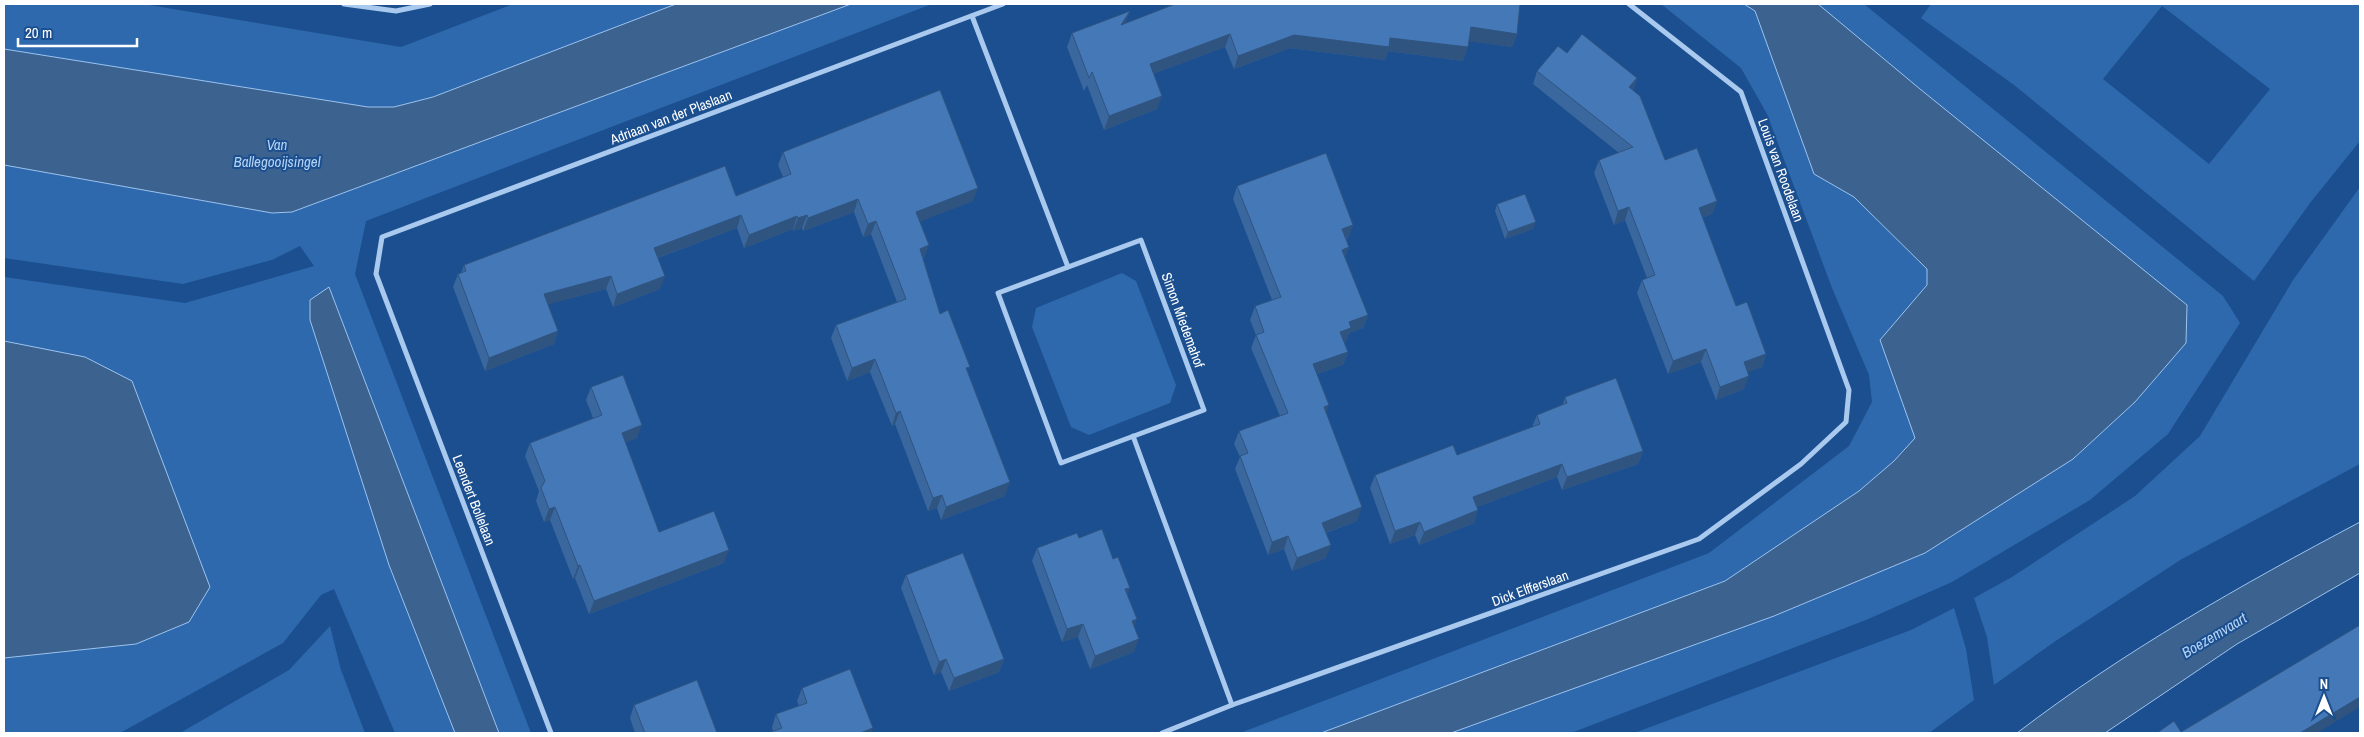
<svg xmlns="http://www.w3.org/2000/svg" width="2364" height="737" viewBox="0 0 2364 737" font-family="'Archivo Narrow',sans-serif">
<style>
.green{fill:#2e69ad;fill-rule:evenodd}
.water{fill:#3c6290;stroke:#9cc4f0}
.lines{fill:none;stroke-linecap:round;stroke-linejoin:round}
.minor{stroke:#a9c9ee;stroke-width:5}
.wall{fill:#3a679d}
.shaded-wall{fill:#305480}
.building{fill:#4478b7;stroke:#305480}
.labels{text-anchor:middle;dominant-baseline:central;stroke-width:4;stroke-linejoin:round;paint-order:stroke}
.street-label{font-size:14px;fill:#fff;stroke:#1b4f8f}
.water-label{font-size:15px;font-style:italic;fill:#b5d3f5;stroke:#1b4f8f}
</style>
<rect width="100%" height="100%" fill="#1b4f8f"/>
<g class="green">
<path d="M4 4H143L401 47 513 4H676L433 97 394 107H368L4 49Z"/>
<path d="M851 4H932L366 221 355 274 531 733H499L329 287 389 565 455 733H395L334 589 321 595 283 643 120 733H4V658L136 644 85 357 4 341V277L185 303 314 266 300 246 272 260 183 284 4 258V165L272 213 292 212Z"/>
<path d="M1661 4H1744L1755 11 1814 174 1854 197 1927 269V285L1880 340 1916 438 1894 461 1859 491 1725 581 1321 733H1240L1709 553 1849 446 1872 402 1869 375 1832 288 1767 114 1741 68Z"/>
<path d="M1818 4H1864L2223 296 2240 323 2168 434 2090 500 1952 582 1866 620 1571 733H1451L1774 616 1925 553 2073 459 2135 402 2186 343 1920 89Z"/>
<path d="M1931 4H2360V141L2310 203 2254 281 2014 85 1921 18ZM2162 6 2270 89 2209 164 2103 79Z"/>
<path d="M2360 187V464L2182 559 2057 640 1994 685 1987 637 1974 598 2012 577 2135 496 2200 436 2293 280Z"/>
<path d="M1122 273 1136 281 1176 385 1170 403 1089 435 1071 427 1032 327 1036 308Z"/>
<path d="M1954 608 1966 649 1974 700 1929 733H1634L1911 630Z"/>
<path d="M330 626 341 670 365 733H180L289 670Z"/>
</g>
<g class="water">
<path d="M676 4H851L292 212 272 213 4 165V49L368 107H394L433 97Z"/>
<path d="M1744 4H1818L1920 89 2187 305 2186 343 2135 402 2073 459 1925 553 1774 616 1451 733H1321L1725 581 1859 491 1894 461 1915 438 1880 340 1927 285V269L1854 197 1814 174 1755 11Z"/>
<path d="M329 287 499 733H455L389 565 310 320V300Z"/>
<path d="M4 341 85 357 132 381 210 587 189 622 136 644 4 658Z"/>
<path d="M2360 522V573L2237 644 2105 733H2017C2124 651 2241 585 2360 522Z"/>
</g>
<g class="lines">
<g class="minor">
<path d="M344 4 396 11 430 4"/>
<path d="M972 16 1068 267"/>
<path d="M1141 240 1204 410 1061 463 998 293Z"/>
<path d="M1133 436 1232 705"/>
<path d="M551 733 376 274 382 237 1003 4"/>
<path d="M1162 733 1232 705 1699 539 1801 464 1846 422 1849 390 1741 92 1629 4"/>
</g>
</g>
<g class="wall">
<path d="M1230 5 1517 34 1512 47 1469 41 1463 61 1388 51 1385 60 1290 48 1234 69 1225 47 1153 74 1157 109 1104 130 1087 85 1084 91 1067 47 1072 33 1130 11 1125 23Z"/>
<path d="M1567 53 1637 78 1633 90 1665 160 1717 201 1712 214 1702 218 1736 306 1766 354 1762 367 1747 372 1744 389 1716 400 1701 362 1668 374 1637 293 1642 280 1647 278 1625 220 1614 225 1594 173 1599 160 1619 153 1533 84 1537 71Z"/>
<path d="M783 152 973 201 920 221 924 258 923 259 940 314 968 372 1005 496 941 520 937 508 928 511 895 424 892 426 870 372 847 381 831 338 836 325 897 302 871 234 863 237 854 212 803 231 802 228 793 231V229L744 248 737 228 658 258 660 289 613 307 606 289 548 304 558 331 554 344 485 371 453 287 458 274 461 273 464 265 736 196 783 177 778 165Z"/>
<path d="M1237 186 1353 225 1348 238 1346 239 1349 247 1345 257 1368 315 1363 328 1349 333 1346 341 1344 342 1348 352 1343 365 1317 374 1326 413 1357 521 1326 533V558L1292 571 1284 549 1268 555 1235 469 1240 457 1234 444 1239 431 1280 416 1251 348 1256 335 1250 320 1255 306 1272 300 1233 199Z"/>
<path d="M1497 204 1533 229 1505 239 1495 211Z"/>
<path d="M591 387 637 438 625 442 659 532 724 563 589 614 575 578 573 579 550 520 544 522 536 501 539 491 525 456 530 443 593 418 586 400Z"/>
<path d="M1565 397 1643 451 1638 464 1562 490 1557 477 1477 507 1478 510 1474 523 1419 545 1415 535 1390 544 1370 488 1375 475 1457 455 1532 427 1537 415 1563 404Z"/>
<path d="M1079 538 1127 595 1134 626V652L1090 669 1078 637 1062 642 1032 561 1037 548Z"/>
<path d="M906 575 1004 659 999 672 949 691 941 672 934 675 901 588Z"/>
<path d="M802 688 871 733 773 731 772 727 776 714 799 706 797 701Z"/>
<path d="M634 705 717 733H635L630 718Z"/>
</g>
<g class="shaded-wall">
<path d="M1130 11 1125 24 1121 25Z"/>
<path d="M1471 27 1517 34 1512 47 1466 41Z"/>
<path d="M1230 34 1225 47 1145 77 1150 64Z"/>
<path d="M1294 35 1390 38 1468 47 1463 61 1388 51 1385 60 1290 48 1234 69 1238 56Z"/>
<path d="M1637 78 1632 92 1629 87Z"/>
<path d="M1162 96 1157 109 1104 130 1109 116Z"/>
<path d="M978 188 973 201 911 225 916 212Z"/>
<path d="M858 199 854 212 803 231 808 218Z"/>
<path d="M1717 201 1712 214 1694 221 1699 208Z"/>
<path d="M1629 207 1625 220 1614 225 1618 211Z"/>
<path d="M741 215 737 228 649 261 654 248Z"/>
<path d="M807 215 802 228 793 231 798 218Z"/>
<path d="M797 216 793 229 744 248 749 235Z"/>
<path d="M876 221 871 234 863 237 868 224Z"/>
<path d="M1536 222 1533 229 1505 239 1508 232Z"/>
<path d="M1353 225 1348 238 1337 242 1342 229Z"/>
<path d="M929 245 924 258 915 262 920 249Z"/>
<path d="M1349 247 1344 260 1342 250Z"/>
<path d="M611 276 606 289 539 307 544 294Z"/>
<path d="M665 276 660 289 613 307 617 294Z"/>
<path d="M1368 315 1363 328 1349 333 1346 341 1336 345 1340 332 1349 322Z"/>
<path d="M558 331 554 344 485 371 489 358Z"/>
<path d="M1706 349 1701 362 1668 374 1673 361Z"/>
<path d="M1348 352 1343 365 1309 377 1313 364Z"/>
<path d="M1766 354 1762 367 1739 376 1744 362Z"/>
<path d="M875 359 870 372 847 381 852 368Z"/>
<path d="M1749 376 1744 389 1716 400 1720 387Z"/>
<path d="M1329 405 1324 418V407Z"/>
<path d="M900 411 895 424 892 426 896 413Z"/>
<path d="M642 425 637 438 617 446 622 433Z"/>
<path d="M1643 451 1638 464 1562 490 1567 477Z"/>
<path d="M1562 464 1557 477 1469 510 1473 497Z"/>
<path d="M1010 482 1005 496 941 520 946 507Z"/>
<path d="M942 495 937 508 928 511 933 498Z"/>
<path d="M555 507 550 520 544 522 549 509Z"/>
<path d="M1362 507 1357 521 1317 536 1322 523Z"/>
<path d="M1478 510 1474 523 1419 545 1424 532Z"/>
<path d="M1420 522 1415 535 1390 544 1395 531Z"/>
<path d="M1288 536 1284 549 1268 555 1272 542Z"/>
<path d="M1331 545 1326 558 1292 571 1297 558Z"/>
<path d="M729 550 724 563 589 614 594 601Z"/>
<path d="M580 565 575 578 573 579 578 566Z"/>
<path d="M1130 588 1125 601V589Z"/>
<path d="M1137 619 1132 632V621Z"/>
<path d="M1083 624 1078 637 1062 642 1067 629Z"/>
<path d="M1139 639 1134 652 1090 669 1095 656Z"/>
<path d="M946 659 941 672 934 675 939 662Z"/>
<path d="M1004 659 999 672 949 691 954 678Z"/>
<path d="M2360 697V707L2317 733H2300Z"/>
<path d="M873 728 871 733H860Z"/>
</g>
<g class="building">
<path d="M1175 4H1230V5L1233 4H1520L1517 34 1471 27 1468 47 1390 38 1389 47 1294 35 1238 56 1230 34 1150 64 1162 96 1109 116 1092 72 1089 78 1072 33 1130 11 1121 25Z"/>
<path d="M1582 34 1637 78 1629 87 1640 96 1665 160 1697 148 1717 201 1699 208 1736 306 1747 302 1766 354 1744 362 1749 376 1720 387 1706 349 1673 361 1642 280 1655 275 1629 207 1618 211 1599 160 1633 147 1537 71 1558 46 1567 53Z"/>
<path d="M940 90 978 188 916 212 929 245 920 249 940 314 948 310 970 367 966 368 1010 482 946 507 942 495 933 498 900 411 896 413 875 359 852 368 836 325 906 299 876 221 868 224 858 199 808 218 807 215 798 218 797 216 749 235 741 215 654 248 665 276 617 294 611 276 544 294 558 331 489 358 458 274 466 271 464 265 725 166 736 196 791 174 783 152Z"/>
<path d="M1326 153 1353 225 1342 229 1349 247 1342 250 1368 315 1349 322 1351 328 1340 332 1348 352 1313 364 1329 405 1324 407 1362 507 1322 523 1331 545 1297 558 1288 536 1272 542 1240 456 1248 453 1239 431 1288 413 1256 335 1264 332 1255 306 1281 297 1237 186Z"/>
<path d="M1525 194 1536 222 1508 232 1497 204Z"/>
<path d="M623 375 642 425 622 433 659 532 714 511 729 550 594 601 580 565 578 566 555 507 549 509 541 488 545 481 530 443 602 415 591 387Z"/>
<path d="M1616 378 1643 451 1567 477 1562 464 1473 497 1478 510 1424 532 1420 522 1395 531 1375 475 1453 445 1457 455 1540 424 1537 415 1567 403 1565 397Z"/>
<path d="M1102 529 1113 559 1118 557 1130 588 1125 589 1137 619 1132 621 1139 639 1095 656 1083 624 1067 629 1037 548 1077 533 1079 538Z"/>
<path d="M963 553 1004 659 954 678 946 659 939 662 906 575Z"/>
<path d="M2360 625V697L2300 733H2157L2174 721 2181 732Z"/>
<path d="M850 669 873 728 860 733H768L782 728 776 714 807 703 802 688Z"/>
<path d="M697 680 717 733H645L634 705Z"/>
</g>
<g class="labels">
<g class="street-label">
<text transform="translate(671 117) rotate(-21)">Adriaan van der Plaslaan</text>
<text transform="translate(1781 170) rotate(70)">Louis van Roodelaan</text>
<text transform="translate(1183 320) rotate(70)">Simon Miedemahof</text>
<text transform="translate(474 500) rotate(69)">Leendert Bollelaan</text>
<text transform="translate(1530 588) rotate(-20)">Dick Elfferslaan</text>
</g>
<g class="water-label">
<text x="277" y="144">Van<tspan x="277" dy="17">Ballegooijsingel</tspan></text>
<text transform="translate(2214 635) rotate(-31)">Boezemvaart</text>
</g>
</g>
<rect width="2364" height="737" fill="none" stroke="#ffffff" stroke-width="10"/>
<g transform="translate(2324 697)" stroke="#1b4f8f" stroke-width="4" paint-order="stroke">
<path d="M0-4L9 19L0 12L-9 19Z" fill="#ffffff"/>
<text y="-8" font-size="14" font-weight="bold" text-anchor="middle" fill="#ffffff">N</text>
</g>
<path d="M18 38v8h119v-8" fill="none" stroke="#ffffff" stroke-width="2.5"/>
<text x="25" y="38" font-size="15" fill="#ffffff" stroke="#1b4f8f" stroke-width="4" paint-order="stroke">20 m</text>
</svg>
